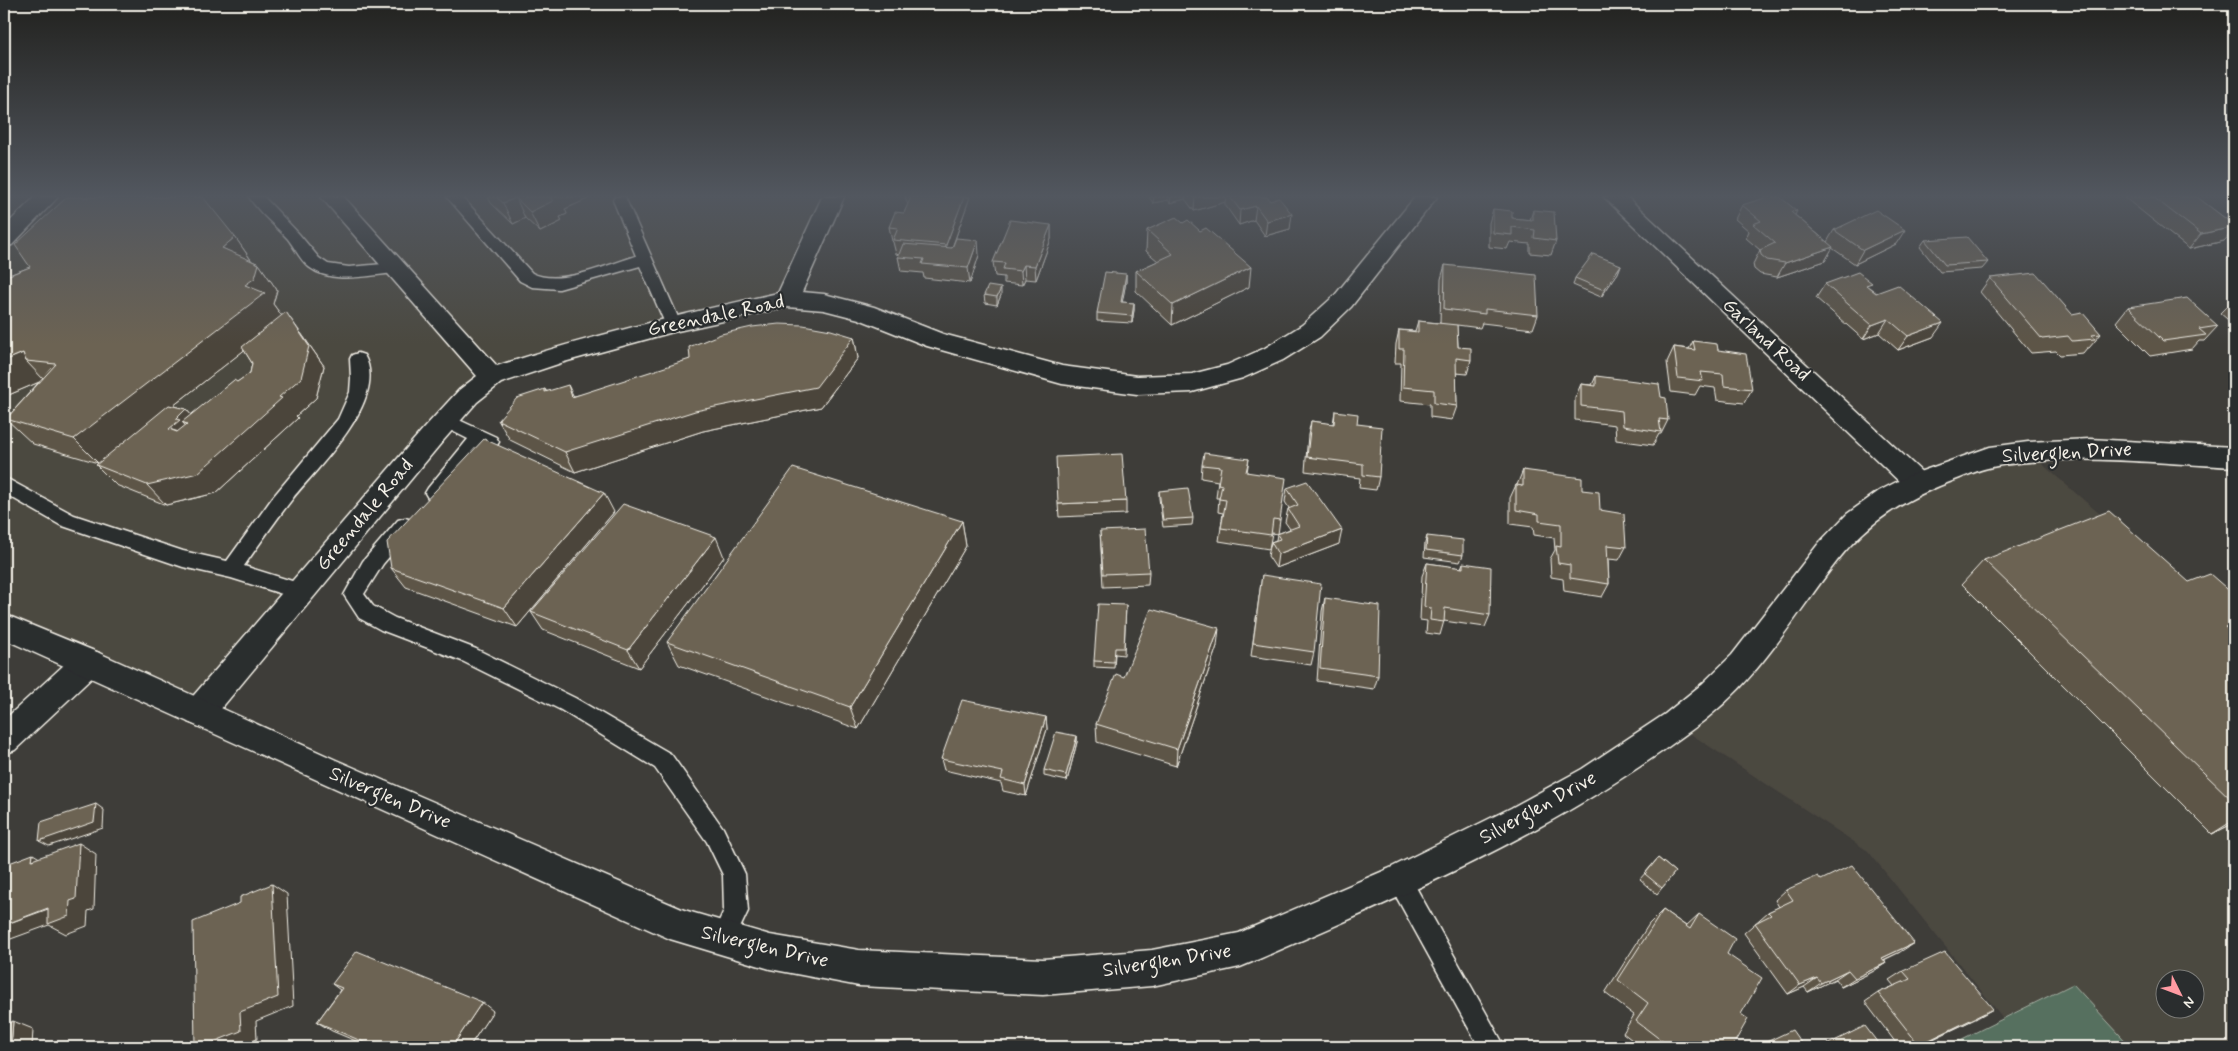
<svg xmlns="http://www.w3.org/2000/svg" width="2238" height="1051" viewBox="0 0 2238 1051" font-family="Mynerve,sans-serif">
<style>
.built{fill:#4c4841;fill-rule:evenodd}
.green{fill:#56705e;stroke:#a5b0a3}
.lines{fill:none;stroke-linecap:round;stroke-linejoin:round}
.service-casing{stroke:#f4f1e8;stroke-width:3}
.minor-casing{stroke:#f4f1e8;stroke-width:3}
.tertiary-casing{stroke:#f4f1e8;stroke-width:3}
.service{fill:#2a2d2e;fill-rule:evenodd}
.minor{fill:#2a2d2e;fill-rule:evenodd}
.tertiary{fill:#2a2d2e;fill-rule:evenodd}
.wall{fill:#5d5547;stroke:#f4f1e8;fill-rule:evenodd}
.shaded-wall{fill:#4c453a;stroke:#f4f1e8}
.building{fill:#6c6353;stroke:#f4f1e8}
.labels{text-anchor:middle;dominant-baseline:central;stroke-width:4.5;stroke-linejoin:round;paint-order:stroke}
.street-label{font-size:20px;fill:#f4f1e8;stroke:#2a2d2e}
</style>
<rect width="100%" height="100%" fill="#3e3d39"/>
<filter id="ink" filterUnits="userSpaceOnUse"><feTurbulence type="fractalNoise" baseFrequency=".02" numOctaves="2"/><feDisplacementMap in="SourceGraphic" scale="10" xChannelSelector="R" yChannelSelector="G"/><feConvolveMatrix kernelMatrix="1 2 1 2 8 2 1 2 1" color-interpolation-filters="sRGB"/></filter>
<g filter="url(#ink)">
<g class="built">
<path d="M45 197H832L786 300 493 377 200 712 89 660 4 624V238Z"/>
<path d="M2027 451 2234 630V1047H2131L2072 984 2003 1018 1868 851 1674 723 1888 497ZM2166 978H2196V1008H2166Z"/>
</g>
<path class="green" d="M2073 984 2131 1047H1946Z"/>
<g class="lines">
<g class="service-casing">
<g id="service">
<path d="M249 197H264L299 234 319 258 328 264 349 267 395 263 401 264 403 268 401 272 395 273C369 275 332 285 309 267 300 260 295 248 288 239 275 225 259 213 249 197Z"/>
<path d="M447 197H462L532 273C559 287 607 265 636 256L613 200 615 197H625L681 324 679 328 673 330 667 328 640 266 559 289 532 287 520 281Z"/>
<path d="M358 353 364 355C390 399 318 467 293 498 276 520 260 543 244 566L308 586 311 592 308 598 301 600 231 578 183 567 60 525 4 493V477L74 515 183 551 227 561 273 497 338 419 350 392 351 378 350 359 352 355Z"/>
<path d="M446 414 496 437 499 442 496 447 490 449 482 446 440 498 434 500 428 498 425 493 428 488 468 439 440 425 437 420 440 415Z"/>
<path d="M405 518 412 520 414 525 412 530 383 564 364 594 373 606 395 618 476 649 575 698 671 754 723 828 745 874 748 911 731 947 723 951 715 947 711 939 724 910 723 875 707 842 655 768 561 710 462 661 381 630 359 618 344 595 363 561 398 520Z"/>
<path d="M1400 870 1408 873 1505 1047H1479L1392 889 1389 881 1392 873Z"/>
</g>
</g>
<g class="minor-casing">
<g id="minor">
<path d="M35 197H58L12 245 4 247V227Z"/>
<path d="M321 197H344L497 366C589 336 683 314 778 293L822 197H844L802 292 824 294 874 307 943 334 1062 366 1137 376 1192 374 1227 365 1265 348 1302 325 1335 295 1415 197H1437L1351 307 1320 337 1283 360 1243 378 1192 392 1137 394 1062 384 927 346 859 319 824 310 787 307 673 332 564 362 501 383 477 402 442 442 210 722 199 726 188 722 184 712 188 702 424 428 459 390 477 376Z"/>
<path d="M1604 197H1627L1926 476 1930 483 1926 490 1917 493 1908 490Z"/>
<path d="M88 649 99 653 103 662 99 671 15 750 4 754V720L77 653Z"/>
</g>
</g>
<g class="tertiary-casing">
<path id="tertiary" d="M2090 439 2234 447V467C2174 464 2115 458 2055 460 2035 462 2013 462 1992 467 1981 469 1970 474 1960 478 1910 496 1870 519 1837 561 1809 597 1784 637 1754 672 1735 695 1710 717 1686 734 1554 832 1402 897 1252 962L1240 967 1152 986 1043 995 859 986 770 969 670 939 4 639V614L99 653 336 760 684 910 770 935 859 950 1043 959 1152 950 1239 933 1388 869 1511 808 1582 769 1665 714 1702 684 1732 655 1819 543 1847 514 1879 491 1908 476 1990 447 2028 442Z"/>
</g>
<use href="#service" class="service"/>
<use href="#minor" class="minor"/>
<use href="#tertiary" class="tertiary"/>
</g>
<g class="wall">
<path d="M488 197H592L565 209 567 214 560 217 562 221 540 232 525 218 513 224 491 203Z"/>
<path d="M905 197H970L952 248 979 255 970 283 924 278 923 273 901 271 898 257 899 255 896 254 893 242 892 241 889 227 904 213 908 204 907 203Z"/>
<path d="M1149 197H1267L1290 229 1265 236 1254 220 1239 225 1225 205V202L1194 211 1185 199 1170 203 1168 200 1153 203Z"/>
<path d="M2124 197H2197L2234 225V230L2224 241 2189 249Z"/>
<path d="M1742 205 1797 211 1795 215 1827 242 1834 230 1896 244 1855 264 1832 248 1825 261 1777 277 1760 274 1754 269 1753 264 1760 250 1746 238 1749 231 1735 219Z"/>
<path d="M1493 209 1512 218 1530 220 1533 210 1556 241 1551 255 1530 253V244L1510 242 1507 249 1489 247V223Z"/>
<path d="M1051 225V239L1036 280 1025 279 1022 285 1004 283V277L995 276 993 262Z"/>
<path d="M1147 230 1249 287 1172 325 1136 291V271L1158 261 1146 251Z"/>
<path d="M235 237 252 261 259 264 277 290 273 304 282 316 301 333 324 366 316 398 296 416 298 418 216 493 166 505 116 485 96 465 98 463 33 444 6 419 39 382 4 397V277L30 267ZM244 350 252 363 250 373 191 415 186 409 173 406Z"/>
<path d="M1925 240 1988 262 1982 269 1940 272 1920 247Z"/>
<path d="M1445 265 1538 315 1533 329 1482 323 1480 328 1457 325 1458 347 1471 360 1467 374 1456 373 1457 406 1452 420 1430 417V404L1400 401 1401 363H1395L1396 344 1399 330 1415 331 1418 321 1440 323 1441 279Z"/>
<path d="M1621 265 1618 273 1601 297 1573 285 1575 278Z"/>
<path d="M1126 274V282L1122 302 1134 303V310L1132 323 1097 321V313Z"/>
<path d="M1990 278 2072 314 2101 334 2089 348H2087L2083 353 2060 355 2056 351 2031 353 1980 292Z"/>
<path d="M1825 284 1869 287 1933 337 1898 350 1879 333 1863 339 1816 298Z"/>
<path d="M984 295H1001L997 305 985 303Z"/>
<path d="M2234 299V325L2220 313Z"/>
<path d="M2128 307 2218 326 2204 341H2199L2192 349 2150 356 2116 322Z"/>
<path d="M854 337 858 358 821 407 703 431 575 472 510 440 498 420 545 389 546 391 574 396Z"/>
<path d="M1693 341 1718 350 1752 389 1744 403 1717 400 1715 388 1700 386 1695 395 1671 392 1667 362 1674 347 1689 349Z"/>
<path d="M1596 376 1661 397 1668 420 1661 434H1659L1653 445 1616 440 1615 425 1575 420V398L1581 384 1592 385Z"/>
<path d="M1335 411 1357 424 1379 477 1376 490 1359 488 1360 478 1305 471 1308 435 1311 421 1333 424Z"/>
<path d="M1249 459 1247 472 1280 520 1278 534 1272 533 1269 549 1219 541 1223 513 1218 512 1219 498H1216L1218 481 1201 478 1202 465Z"/>
<path d="M1523 470 1582 490 1600 510 1626 547 1619 560 1608 559 1609 584 1602 597 1564 591 1563 579 1551 577 1550 559 1555 550 1554 538 1534 535 1533 527 1510 524V498L1516 485H1517Z"/>
<path d="M1287 488 1339 544 1276 568 1268 556 1271 542 1276 540 1277 534 1290 529 1285 522 1288 509 1289 508 1285 502Z"/>
<path d="M1159 491 1193 518 1192 525 1163 527 1159 498Z"/>
<path d="M1126 501V514L1059 517 1058 504Z"/>
<path d="M614 512 517 627 406 587 391 568Z"/>
<path d="M962 521 966 546 858 729 679 665 667 642Z"/>
<path d="M1100 531 1149 572 1148 585 1103 587Z"/>
<path d="M1427 536 1463 555 1460 562 1424 557 1425 543Z"/>
<path d="M724 557 639 668 543 630 531 612Z"/>
<path d="M1984 560 2231 633 2234 636V823L2212 834 1962 584Z"/>
<path d="M1427 563 1461 568 1463 563 1490 615 1485 627 1444 621 1440 635 1426 633 1427 621 1420 620 1422 576Z"/>
<path d="M1262 575 1314 652 1311 665 1251 656Z"/>
<path d="M1325 598 1378 676 1374 689 1317 681 1322 611Z"/>
<path d="M1126 605 1124 655 1115 654 1114 668 1094 667V661Z"/>
<path d="M1217 646 1176 766 1097 742 1096 724 1124 677Z"/>
<path d="M1046 717 1047 729 1026 796 1003 791 1001 783 944 770 941 759Z"/>
<path d="M1077 736V742L1067 781 1044 776V770Z"/>
<path d="M1658 858 1675 872 1657 894 1640 879Z"/>
<path d="M1786 890 1900 952 1884 960 1886 963 1872 972 1841 987 1835 979 1808 992 1804 987 1788 994 1744 933 1768 912 1779 907 1775 900Z"/>
<path d="M1663 910 1686 926 1699 914 1727 954 1741 1014 1732 1047H1641L1623 1033 1634 1015 1605 993 1649 924Z"/>
<path d="M1903 971 1977 1018 1917 1047H1899L1865 1002 1878 993 1894 986 1889 980Z"/>
<path d="M332 984 493 1011 469 1047H370L332 1031 317 1022 340 990Z"/>
</g>
<g class="shaded-wall">
<path d="M550 197H592L565 209 567 214 560 217 562 221 540 232 530 212Z"/>
<path d="M964 197H970L948 259 946 245Z"/>
<path d="M1154 197H1168V200L1153 203Z"/>
<path d="M1171 197H1185V199L1170 203Z"/>
<path d="M1195 197H1226L1225 202 1194 211Z"/>
<path d="M516 198 525 218 513 224 503 203Z"/>
<path d="M1256 206 1254 220 1239 225 1240 210Z"/>
<path d="M1292 214 1290 229 1265 236 1267 221Z"/>
<path d="M1051 225V239L1036 280 1035 266Z"/>
<path d="M2234 227V230L2224 241 2189 249 2201 234Z"/>
<path d="M1905 230 1896 244 1855 264 1863 250Z"/>
<path d="M235 237 253 263 222 248Z"/>
<path d="M978 240 979 255 970 283 968 268Z"/>
<path d="M1833 247 1825 261 1777 277 1785 263Z"/>
<path d="M259 264 277 290 273 304 284 319 99 464 74 439 245 285Z"/>
<path d="M1024 265 1025 279 1022 285 1021 271Z"/>
<path d="M1621 265 1618 273 1601 297 1604 290Z"/>
<path d="M1251 267 1249 287 1172 325 1173 305Z"/>
<path d="M1126 274V282L1121 309V302Z"/>
<path d="M1001 288V295L997 305V297Z"/>
<path d="M1134 303V310L1132 323V316Z"/>
<path d="M286 312 324 366 316 398 296 416 298 418 216 493 166 505 147 485 279 397Z"/>
<path d="M1888 319 1879 333 1863 339 1872 325Z"/>
<path d="M1943 323 1933 337 1898 350 1908 336Z"/>
<path d="M854 337 858 358 821 407 703 431 575 472 565 452Z"/>
<path d="M23 353 26 361 44 380 4 397V361Z"/>
<path d="M568 385 578 405 572 397Z"/>
<path d="M186 409 204 430 182 422 196 437H195L169 429 176 419Z"/>
<path d="M604 493 614 512 517 627 504 608Z"/>
<path d="M962 521 966 546 858 729 850 707Z"/>
<path d="M1342 530 1339 544 1276 568 1278 554Z"/>
<path d="M716 537 724 557 639 668 628 650Z"/>
<path d="M2234 623V630L2225 637V627Z"/>
<path d="M1219 628 1217 646 1176 766 1177 749Z"/>
<path d="M1046 717 1047 729 1026 796 1025 785Z"/>
<path d="M1077 736V742L1067 781 1066 775Z"/>
<path d="M96 804 104 810 103 828 49 846 39 841Z"/>
<path d="M2234 820V823L2212 834Z"/>
<path d="M79 843 96 854 94 909 88 911 87 926 66 934 49 925 8 940 4 938V925L70 901Z"/>
<path d="M33 854 51 865 32 860Z"/>
<path d="M272 884 287 894 293 1006 256 1021 257 1039 238 1047H201L240 1012Z"/>
<path d="M1914 943 1900 952 1868 967 1882 958Z"/>
<path d="M1886 963 1872 972 1841 987 1855 978Z"/>
<path d="M1848 970 1835 979 1808 992 1821 983Z"/>
<path d="M1817 978 1804 987 1788 994 1800 985Z"/>
<path d="M482 1002 493 1011 469 1047H452Z"/>
<path d="M1993 1009 1977 1018 1915 1047 1919 1045Z"/>
<path d="M13 1021 33 1029 32 1047H11Z"/>
<path d="M426 1039 439 1047H420Z"/>
</g>
<g class="building">
<path d="M67 197H203L235 237 222 248 259 264 255 278 245 285 265 293 74 439 6 419 56 364 26 361 23 353 4 361V277L30 267 15 245Z"/>
<path d="M496 197H550L553 201 530 212 516 198 503 203Z"/>
<path d="M911 197H964L946 245 893 240 898 228 889 227 895 212 904 213Z"/>
<path d="M1230 197H1267L1270 201 1279 198 1292 214 1267 221 1256 206 1240 210Z"/>
<path d="M1768 197H1780L1797 211 1791 212 1833 247 1785 263 1767 260 1761 255 1760 250 1775 243 1753 224 1761 221 1742 205Z"/>
<path d="M2153 197H2197L2234 225V227L2201 234Z"/>
<path d="M1493 209 1512 211V218L1533 220V210L1554 212 1556 241 1534 238 1535 230 1512 227V235L1493 233Z"/>
<path d="M1876 210 1905 230 1863 250 1834 230Z"/>
<path d="M1176 217 1183 223 1188 220 1200 231 1206 228 1251 267 1173 305 1136 271 1173 254 1147 230Z"/>
<path d="M1010 220 1051 225 1035 266 1024 265 1021 271 1003 269 1005 263 993 262Z"/>
<path d="M1967 237 1988 262 1945 265 1925 240Z"/>
<path d="M956 238 978 240 968 268 922 264 924 259 898 257 903 244 952 248Z"/>
<path d="M1593 254 1621 265 1604 290 1575 278Z"/>
<path d="M1445 265 1536 275 1538 315 1485 309V314L1444 309Z"/>
<path d="M1105 272 1126 274 1121 302 1134 303 1132 316 1097 313Z"/>
<path d="M1858 272 1872 283 1866 285 1876 293 1898 285 1943 323 1908 336 1888 319 1872 325 1825 284Z"/>
<path d="M2036 273 2072 314 2082 312 2101 334 2092 335 2095 339 2072 341 2068 336 2042 339 1990 278Z"/>
<path d="M988 286 1001 288 997 297 984 295Z"/>
<path d="M2187 298 2218 326 2199 329 2206 335 2163 341 2128 307Z"/>
<path d="M286 312 309 346 301 378 279 397 282 398 198 473 147 485 96 465 169 405 186 409 176 419 180 420 169 429 177 432 187 424 182 422 234 380 237 382 250 373 252 363 242 347Z"/>
<path d="M1418 321 1457 325 1458 347 1471 348V360L1456 358 1457 406 1434 403V390L1403 387 1404 349H1399V330L1418 332Z"/>
<path d="M779 324 803 325 831 330 854 337 816 387 695 411 565 452 498 420 517 398 545 389V392L568 385 572 397 690 359 689 347 721 334 752 327Z"/>
<path d="M1693 341 1717 344 1718 350 1746 354 1752 389 1724 386 1723 374 1701 372 1703 381 1678 378 1674 347 1695 350Z"/>
<path d="M1596 376 1659 384 1661 397 1666 398 1668 420 1659 419 1661 432 1623 426 1622 411 1581 406V384L1596 386Z"/>
<path d="M1335 411 1358 414 1357 424 1382 427 1379 477 1363 475V464L1307 457 1311 421 1334 424Z"/>
<path d="M484 439 604 493 504 608 391 568 387 542Z"/>
<path d="M1204 453 1249 459 1246 472 1286 478 1280 520 1273 519 1271 535 1221 528 1226 500 1219 499 1222 485 1218 484 1221 467 1202 465Z"/>
<path d="M1122 454 1126 501 1058 504 1056 457Z"/>
<path d="M793 468 962 521 850 707 667 642Z"/>
<path d="M1523 470 1582 478V490L1599 492 1600 510 1624 514 1626 547 1607 545 1609 584 1570 578V565L1558 563 1556 546 1561 547V524L1539 521V514L1516 510V485L1523 486Z"/>
<path d="M1307 481 1342 530 1278 554 1271 542 1280 539 1277 534 1299 526 1288 509 1298 505 1287 488Z"/>
<path d="M1188 488 1193 518 1163 520 1159 491Z"/>
<path d="M623 504 716 537 628 650 531 612Z"/>
<path d="M2109 511 2189 582 2210 574 2234 595V623L2225 627 2234 636V802L1984 560Z"/>
<path d="M1145 529 1149 572 1103 574 1100 531Z"/>
<path d="M1427 536 1463 540V555L1426 550Z"/>
<path d="M1427 563 1463 568V563L1491 567 1490 615 1445 608 1444 622 1430 620 1431 608 1424 607Z"/>
<path d="M1262 575 1321 584 1314 652 1253 643Z"/>
<path d="M1325 598 1380 606 1378 676 1320 668Z"/>
<path d="M1098 604 1126 605 1124 648H1115L1114 662 1094 661Z"/>
<path d="M1151 609 1219 628 1177 749 1096 724 1116 674 1124 677Z"/>
<path d="M962 700 1046 717 1025 785 1001 779 1003 772 941 759Z"/>
<path d="M1056 732 1077 736 1066 775 1044 770Z"/>
<path d="M96 804 94 822 39 841 41 822Z"/>
<path d="M79 843 76 899 70 901 69 916 48 924V908L4 925V865L33 854 32 860Z"/>
<path d="M1658 858 1675 872 1662 888 1645 874Z"/>
<path d="M1852 865 1914 943 1882 958 1886 963 1855 978 1848 970 1821 983 1817 978 1800 985 1755 923 1771 915 1768 912 1793 900 1786 890 1818 876 1821 880Z"/>
<path d="M272 884 278 997 240 1012 241 1031 201 1047H195L193 922 240 903V897Z"/>
<path d="M1663 910 1690 929 1699 914 1735 939 1727 954 1762 978 1741 1014 1748 1019 1732 1047H1710L1699 1040 1695 1047H1670L1636 1021 1648 1003 1618 980Z"/>
<path d="M357 951 482 1002 452 1047H446L426 1039 420 1047H375L317 1022 342 988 332 984Z"/>
<path d="M1945 952 1993 1009 1919 1045 1878 993 1910 979 1903 971Z"/>
<path d="M13 1021 11 1047H4V1025Z"/>
<path d="M1865 1026 1881 1047H1822Z"/>
<path d="M1792 1030 1804 1047H1756Z"/>
</g>
</g>
<linearGradient id="sky" x2="0" y2="1"><stop stop-color="#22221f"/><stop offset="0.57" stop-color="#52575f"/><stop offset="1" stop-color="#52575f" stop-opacity="0"/></linearGradient>
<rect width="2238" height="344" fill="url(#sky)"/>
<g class="labels">
<g class="street-label">
<text transform="translate(716 316) rotate(-12)">Greendale Road</text>
<text transform="translate(1766 340) rotate(43)">Garland Road</text>
<text transform="translate(2067 453) rotate(-3)">Silverglen Drive</text>
<text transform="translate(365 515) rotate(-50)">Greendale Road</text>
<text transform="translate(390 798) rotate(23)">Silverglen Drive</text>
<text transform="translate(1538 808) rotate(-29)">Silverglen Drive</text>
<text transform="translate(765 947) rotate(13)">Silverglen Drive</text>
<text transform="translate(1167 961) rotate(-9)">Silverglen Drive</text>
</g>
</g>
<rect width="2238" height="1051" fill="none" stroke="#2a2d2e" stroke-width="20"/>
<rect x="10" y="10" width="2218" height="1031" fill="none" stroke="#f4f1e8" stroke-width="2" filter="url(#ink)"/>
<g transform="translate(2180 994) rotate(132)"><circle r="24" fill="#2a2d2e" stroke="#7b7b78"/>
<path d="M0-4L9 19L0 12L-9 19Z" fill="#ff9aa2"/>
<text y="-8" font-size="14" font-weight="bold" text-anchor="middle" fill="#f4f1e8">N</text>
</g>
</svg>
